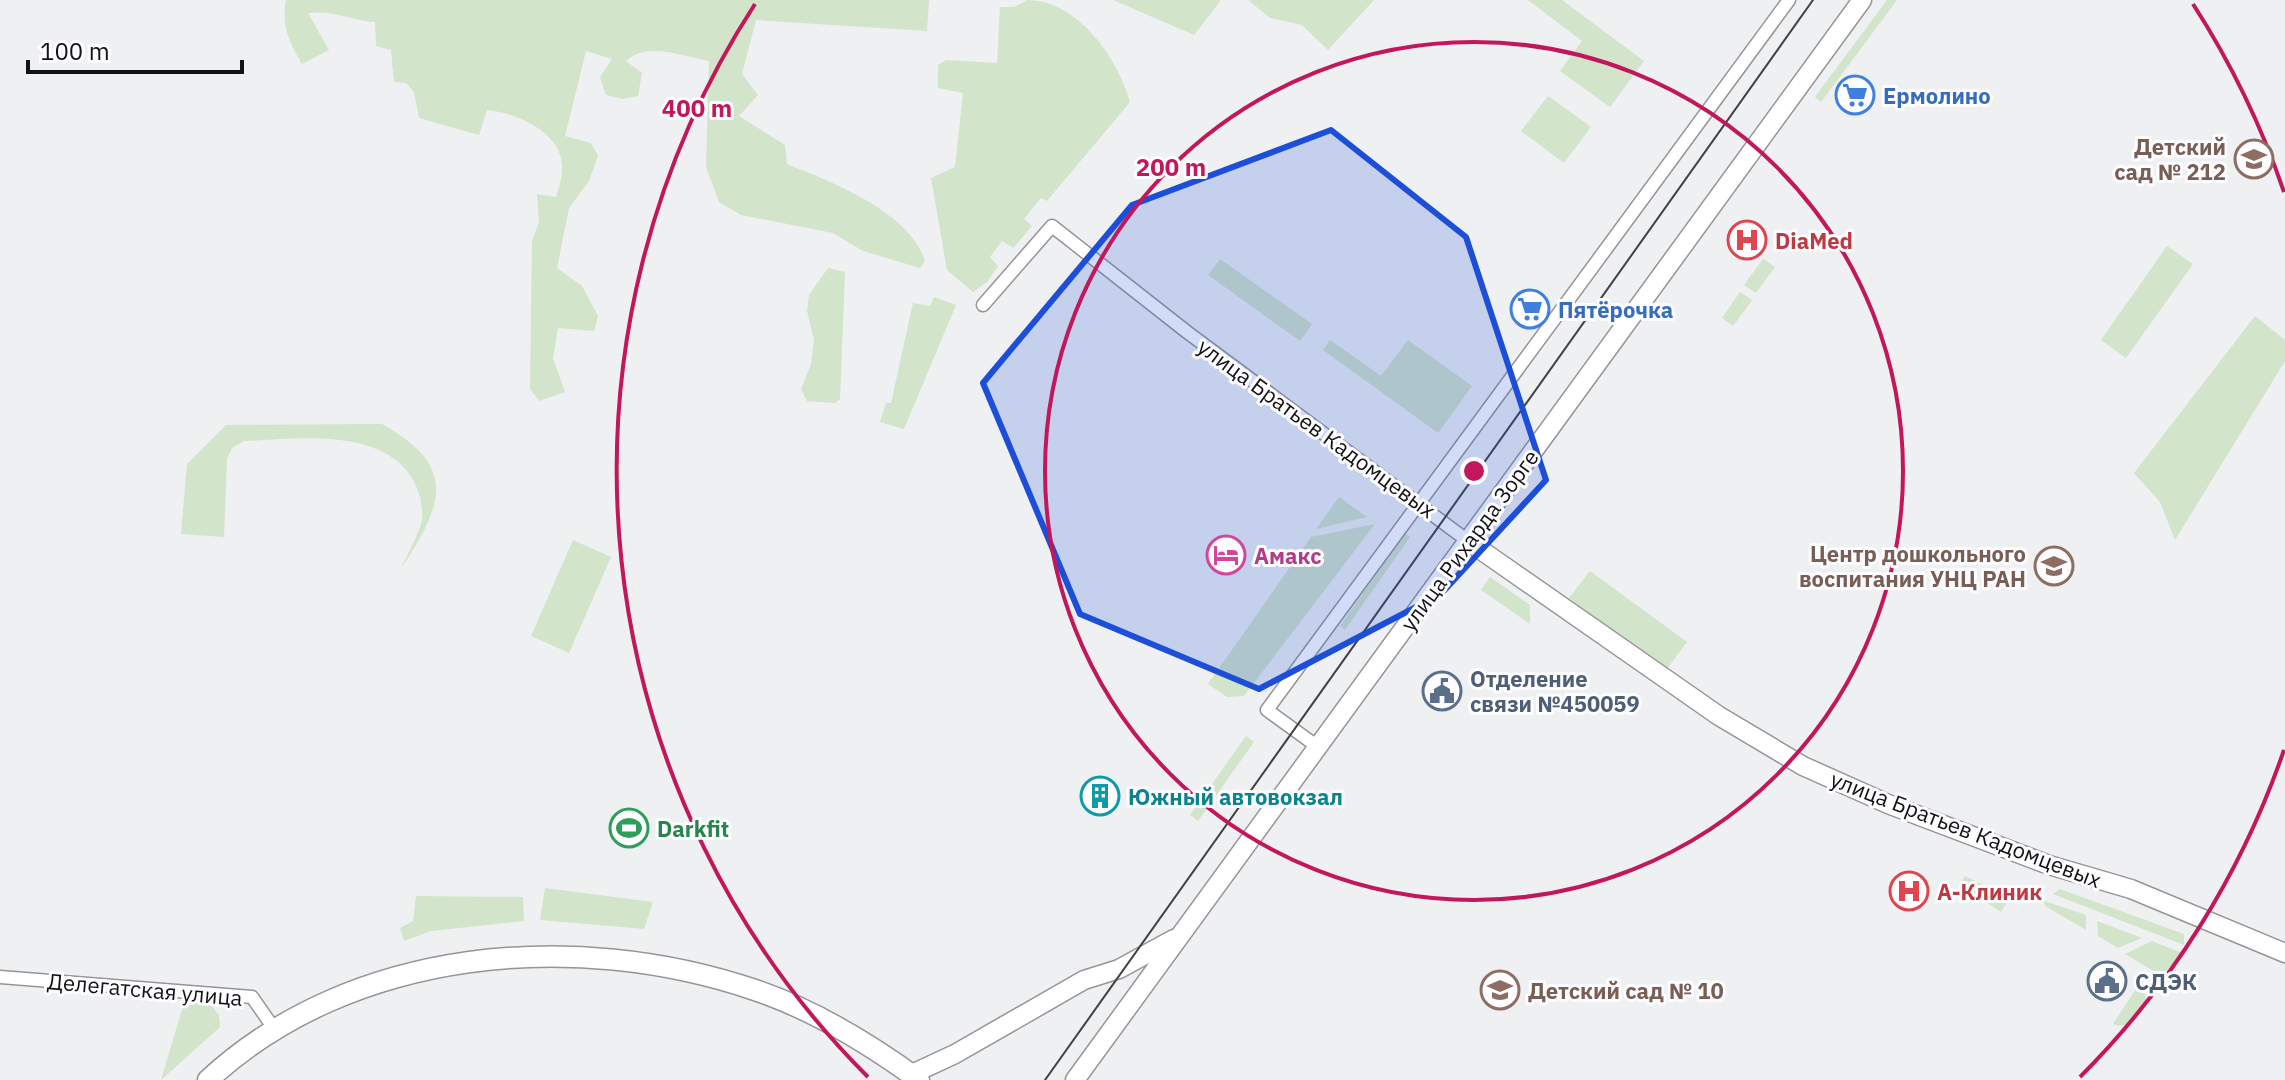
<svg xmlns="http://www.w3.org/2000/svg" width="2285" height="1080" viewBox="0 0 2285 1080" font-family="'IBM Plex Sans',sans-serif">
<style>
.green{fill:#d2e4c9}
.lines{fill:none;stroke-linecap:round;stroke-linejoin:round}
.street-casing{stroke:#959597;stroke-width:15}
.secondary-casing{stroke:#959597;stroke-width:21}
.primary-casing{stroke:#959597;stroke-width:23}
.street{stroke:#fff;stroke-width:12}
.secondary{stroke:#fff;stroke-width:18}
.primary{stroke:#fff;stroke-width:20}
.tram{stroke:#414142;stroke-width:2}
.marked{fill:#1d4ed8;fill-opacity:0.2;stroke:#1d4ed8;stroke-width:6;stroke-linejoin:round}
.ring{fill:none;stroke:#c2185b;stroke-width:4}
.labels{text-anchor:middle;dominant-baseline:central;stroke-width:6;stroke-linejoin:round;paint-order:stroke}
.shop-label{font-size:22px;font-weight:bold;fill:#366cbe;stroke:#fdfdff;text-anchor:start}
.education-label{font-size:22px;font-weight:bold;fill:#785e54;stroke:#fdfdff;text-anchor:end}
.health-label{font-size:22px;font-weight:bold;fill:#be3a42;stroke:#fdfdff;text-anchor:start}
.street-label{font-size:22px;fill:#131314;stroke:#fdfdff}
.hotel-label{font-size:22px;font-weight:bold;fill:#b23c85;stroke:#fdfdff;text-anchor:start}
.service-label{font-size:22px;font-weight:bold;fill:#4e5e75;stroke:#fdfdff;text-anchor:start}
.culture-label{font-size:22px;font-weight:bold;fill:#0d838f;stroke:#fdfdff;text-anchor:start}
.leisure-label{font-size:22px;font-weight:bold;fill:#27864d;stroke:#fdfdff;text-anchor:start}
.centre{fill:#c2185b;stroke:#fdfdff;stroke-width:4}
.ring-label{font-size:24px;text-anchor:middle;font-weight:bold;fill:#c2185b;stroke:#fdfdff;stroke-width:6;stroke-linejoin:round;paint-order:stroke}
</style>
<rect width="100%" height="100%" fill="#eff0f2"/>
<g class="green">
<path d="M286 0H929L927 31 756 20 742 74 758 95 739 116 785 145 787 164C832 182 910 212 925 261L920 268 863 251 833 233 741 215 719 202 706 167 709 61C684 56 646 41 626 61L642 73 638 96 622 99 606 95 600 77 612 59 586 51 565 136 591 143 598 156 589 181 569 208 557 268 582 286 598 316 594 331 558 328 553 358 565 392 539 401 530 389 532 241 539 222 537 194 556 197C558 189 562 180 562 172 566 134 518 113 487 110L479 135 419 118 414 92 406 83 394 82 391 50 376 46 375 22C350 20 333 10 308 13L329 50 302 64C289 42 281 25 286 0Z"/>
<path d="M1027 0C1077 0 1118 58 1130 102L1047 201 1041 198 1024 219 1032 226 1013 248 1002 241 990 257 998 266 987 282 973 292 947 270 931 178 955 167 963 93 938 88V65L946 60 997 63 1000 7H1014Z"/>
<path d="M1113 0H1221L1194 35Z"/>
<path d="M1248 0H1374L1328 50 1302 25 1270 18Z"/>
<path d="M1528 0H1562L1644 61 1610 107 1560 71 1582 41Z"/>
<path d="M1887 0H1897L1821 102 1815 97Z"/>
<path d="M1548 96 1591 127 1564 163 1521 131Z"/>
<path d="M2167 246 2193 264 2126 358 2101 340Z"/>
<path d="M1220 259 1312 324 1300 341 1208 275Z"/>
<path d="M1763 259 1775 267 1756 293 1744 285Z"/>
<path d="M828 268 845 272 840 399 835 403 807 401 801 389 811 364 814 340 807 311 809 295Z"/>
<path d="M1740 292 1752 300 1733 326 1722 318Z"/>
<path d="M934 297 956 305 904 429 880 422 886 403H891L913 303 930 306Z"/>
<path d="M2255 316 2285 340V361L2175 540 2160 502 2134 473Z"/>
<path d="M1330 340 1381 376 1408 340 1472 386 1438 433 1323 350Z"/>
<path d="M382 424C460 468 442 505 401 569 407 555 416 539 421 524 424 514 421 498 417 488 391 425 298 439 244 441L232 448 227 459 224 537 181 534 187 464 226 425Z"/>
<path d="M1339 497 1367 517 1316 529Z"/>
<path d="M1375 524 1244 696 1227 697 1208 684 1311 537Z"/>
<path d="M1405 533 1410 537 1345 630 1340 626Z"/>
<path d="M573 540 611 557 569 653 531 636Z"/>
<path d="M1590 571 1687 642 1666 670 1569 598Z"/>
<path d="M1490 577 1530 605V624L1481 590Z"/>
<path d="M1246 736 1254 742 1198 821 1190 815Z"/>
<path d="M1965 876 2010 898 2001 912 1960 885Z"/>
<path d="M545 888 653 902 644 929 540 920Z"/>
<path d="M2060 889 2184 934V945L2053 894Z"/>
<path d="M416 896 523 897 524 921 431 931 404 941 400 928 413 921Z"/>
<path d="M2044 901 2086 915V930L2045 906Z"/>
<path d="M2097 921 2142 938 2118 948 2098 936Z"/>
<path d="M2152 941 2182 953 2162 976 2125 954Z"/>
<path d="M2136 989 2145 994 2146 999C2137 1013 2131 1031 2113 1024Z"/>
<path d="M197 1003 212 1006 219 1015 220 1027 161 1080 183 1006Z"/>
</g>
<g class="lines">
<g class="street-casing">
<g id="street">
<path d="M983 305 1052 226 1187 332 1468 541"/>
<path d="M1318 747 1267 710 1789 0"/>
<path d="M0 977 252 997 275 1030"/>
</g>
</g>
<g class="secondary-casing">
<g id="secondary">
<path d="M1468 541 1719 716 1803 766 1888 804 2049 865 2131 889 2285 953"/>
<path d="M912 1074 955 1054 1084 980 1119 969 1174 939"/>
<path d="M1075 1080 1862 0"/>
</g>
</g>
<g class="primary-casing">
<path id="primary" d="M208 1080C352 947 575 929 755 990 812 1009 871 1045 919 1080"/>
</g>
<use href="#street" class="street"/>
<use href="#secondary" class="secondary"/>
<use href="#primary" class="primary"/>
<path class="tram" d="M1045 1080 1813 0"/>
</g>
<path class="marked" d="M1331 130 1466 237 1546 480 1441 594 1259 689 1080 614 983 383 1132 205Z"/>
<g class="ring">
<circle cx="1474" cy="471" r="429"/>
<path d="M2284 750A857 857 0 0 1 2080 1077M868 1077A857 857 0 0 1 755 4M2193 4A857 857 0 0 1 2284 192"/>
</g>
<defs>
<g id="supermarket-ring" transform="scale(2)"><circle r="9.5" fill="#fdfdff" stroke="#3f7fe0" stroke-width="1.5"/><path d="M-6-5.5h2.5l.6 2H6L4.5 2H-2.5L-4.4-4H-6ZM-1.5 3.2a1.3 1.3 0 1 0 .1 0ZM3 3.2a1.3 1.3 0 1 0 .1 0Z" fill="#3f7fe0"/></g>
<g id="school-ring" transform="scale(2)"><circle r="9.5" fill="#fdfdff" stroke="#8d6e63" stroke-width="1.5"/><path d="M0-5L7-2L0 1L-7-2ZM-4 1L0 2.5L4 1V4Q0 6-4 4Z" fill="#8d6e63"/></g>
<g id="hospital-ring" transform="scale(2)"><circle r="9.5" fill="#fdfdff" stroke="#e0444e" stroke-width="1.5"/><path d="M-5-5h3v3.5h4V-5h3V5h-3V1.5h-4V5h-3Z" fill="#e0444e"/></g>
<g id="hotel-ring" transform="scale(2)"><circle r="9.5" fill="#fdfdff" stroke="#d1479c" stroke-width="1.5"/><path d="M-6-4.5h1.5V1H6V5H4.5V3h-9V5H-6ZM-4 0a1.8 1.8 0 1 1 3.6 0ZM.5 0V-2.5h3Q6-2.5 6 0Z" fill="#d1479c"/></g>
<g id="civic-ring" transform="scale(2)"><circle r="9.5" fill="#fdfdff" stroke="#5c6f8a" stroke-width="1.5"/><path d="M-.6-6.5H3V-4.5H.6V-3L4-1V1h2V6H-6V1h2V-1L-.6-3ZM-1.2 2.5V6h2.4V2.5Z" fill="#5c6f8a"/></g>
<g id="building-ring" transform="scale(2)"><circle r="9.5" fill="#fdfdff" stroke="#0f9aa8" stroke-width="1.5"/><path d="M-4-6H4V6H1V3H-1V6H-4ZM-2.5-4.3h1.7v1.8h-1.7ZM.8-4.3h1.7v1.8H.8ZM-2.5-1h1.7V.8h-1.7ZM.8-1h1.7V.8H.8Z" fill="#0f9aa8"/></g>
<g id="stadium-ring" transform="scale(2)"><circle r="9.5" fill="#fdfdff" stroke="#2e9e5b" stroke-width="1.5"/><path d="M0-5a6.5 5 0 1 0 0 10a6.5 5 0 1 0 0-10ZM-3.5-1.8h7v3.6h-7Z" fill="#2e9e5b"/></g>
</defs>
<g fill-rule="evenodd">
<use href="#supermarket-ring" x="1855" y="95"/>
<use href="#school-ring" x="2254" y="159"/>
<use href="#hospital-ring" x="1747" y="240"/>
<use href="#supermarket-ring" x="1530" y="309"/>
<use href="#hotel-ring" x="1226" y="555"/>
<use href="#school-ring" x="2054" y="566"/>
<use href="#civic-ring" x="1442" y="691"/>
<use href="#building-ring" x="1100" y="796"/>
<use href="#stadium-ring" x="629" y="828"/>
<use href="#hospital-ring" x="1909" y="891"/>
<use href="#civic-ring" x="2107" y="981"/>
<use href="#school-ring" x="1500" y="990"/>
</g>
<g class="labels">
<g class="shop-label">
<text x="1883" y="95">Ермолино</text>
<text x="1558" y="309">Пятёрочка</text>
</g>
<g class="education-label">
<text x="2226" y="146">Детский<tspan x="2226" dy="25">сад № 212</tspan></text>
<text x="2026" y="553">Центр дошкольного<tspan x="2026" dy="25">воспитания УНЦ РАН</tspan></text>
<text x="1528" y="990" text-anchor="start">Детский сад № 10</text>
</g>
<g class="health-label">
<text x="1775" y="240">DiaMed</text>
<text x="1937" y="891">А-Клиник</text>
</g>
<g class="street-label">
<text transform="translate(1317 428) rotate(36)">улица Братьев Кадомцевых</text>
<text transform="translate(1469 540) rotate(-54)">улица Рихарда Зорге</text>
<text transform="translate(1966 829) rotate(21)">улица Братьев Кадомцевых</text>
<text transform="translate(145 989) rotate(5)">Делегатская улица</text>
</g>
<g class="hotel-label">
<text x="1254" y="555">Амакс</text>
</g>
<g class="service-label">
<text x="1470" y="678">Отделение<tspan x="1470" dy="25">связи №450059</tspan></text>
<text x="2135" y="981">СДЭК</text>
</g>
<g class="culture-label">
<text x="1128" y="796">Южный автовокзал</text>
</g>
<g class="leisure-label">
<text x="657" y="828">Darkfit</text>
</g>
</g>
<circle cx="1474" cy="471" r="12" class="centre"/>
<g class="ring-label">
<text x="697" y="117">400 m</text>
<text x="1171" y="176">200 m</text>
</g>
<path d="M28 60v12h214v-12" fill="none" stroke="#131314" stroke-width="4"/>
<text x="40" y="60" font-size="24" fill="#131314" stroke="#fdfdff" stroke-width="6" paint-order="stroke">100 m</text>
</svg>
